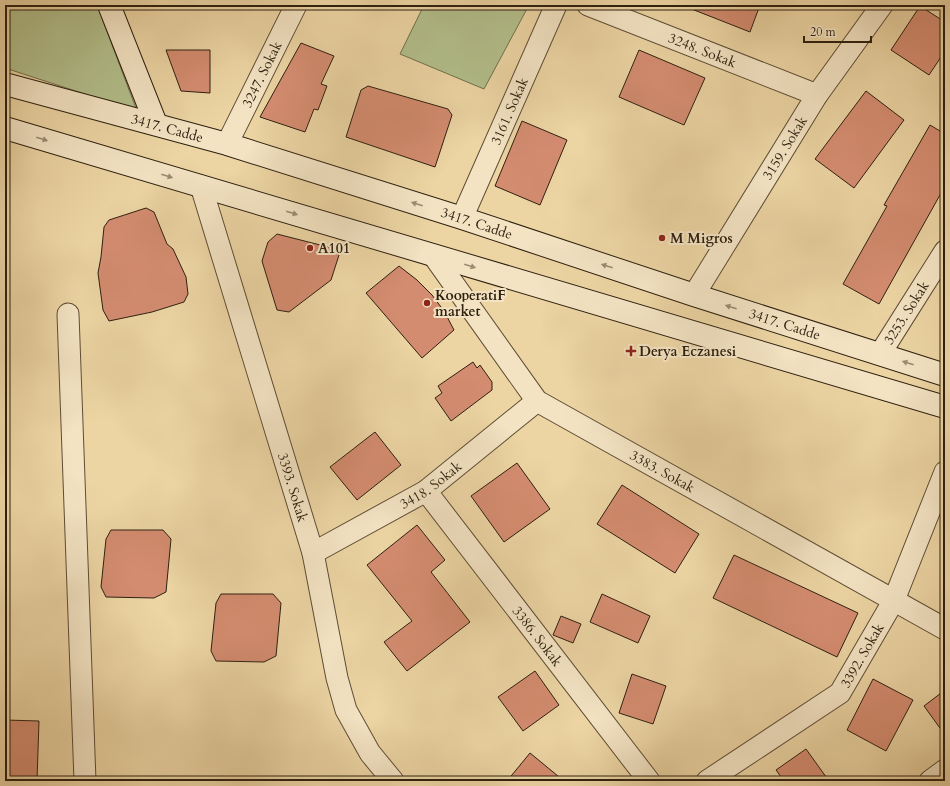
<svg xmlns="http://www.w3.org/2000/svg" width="950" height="786" viewBox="0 0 950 786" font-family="Cardo,serif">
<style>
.green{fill:#b2be8a;stroke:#706f4d}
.building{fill:#d48c70;stroke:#2e2010}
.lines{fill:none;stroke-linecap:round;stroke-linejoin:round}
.street-casing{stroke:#5e4d35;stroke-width:23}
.secondary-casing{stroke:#2e2010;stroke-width:24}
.street{stroke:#f3e3c3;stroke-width:21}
.secondary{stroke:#f3e3c3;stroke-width:22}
.oneway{fill:#9a8b72}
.poi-dot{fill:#8f2418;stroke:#f3e3c3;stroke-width:1.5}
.labels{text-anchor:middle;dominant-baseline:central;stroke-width:4;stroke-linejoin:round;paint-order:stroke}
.street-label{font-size:14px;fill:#2e2010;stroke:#f3e3c3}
.poi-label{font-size:14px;font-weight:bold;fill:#2e2010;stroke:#f3e3c3;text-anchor:start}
</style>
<rect width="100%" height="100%" fill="#ecd4a3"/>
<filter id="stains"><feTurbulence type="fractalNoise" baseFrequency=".005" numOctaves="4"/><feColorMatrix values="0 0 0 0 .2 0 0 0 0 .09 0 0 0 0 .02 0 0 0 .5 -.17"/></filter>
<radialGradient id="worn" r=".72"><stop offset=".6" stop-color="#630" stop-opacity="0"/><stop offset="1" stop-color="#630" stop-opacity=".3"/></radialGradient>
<g class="green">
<path d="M5 5H97L137 111 5 68Z"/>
<path d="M424 5H529L484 89 400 54Z"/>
</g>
<g class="building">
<path d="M684 5H760L750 32 684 6Z"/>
<path d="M920 6 945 22V51L929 75 891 50Z"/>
<path d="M301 43 334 56 321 84 327 86 318 110 314 109 305 132 260 117Z"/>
<path d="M166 50H210V93L181 91Z"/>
<path d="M639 50 705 78 684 125 619 97Z"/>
<path d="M368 86 448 109 452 115 435 167 346 137 361 90Z"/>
<path d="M866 91 904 120 854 188 815 159Z"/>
<path d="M522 121 567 140 540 205 495 186Z"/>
<path d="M930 125 945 134V186L879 304 843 284 887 206 884 205Z"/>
<path d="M146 208 154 212 167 244 173 249 186 277 188 294 184 302 152 312 109 321 103 310 98 273 101 257 104 227 109 220Z"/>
<path d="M277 234 332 248 339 255 331 280 289 312 277 310 262 261 268 242Z"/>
<path d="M399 266 417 280 432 295 444 311 454 330 422 358 366 293Z"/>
<path d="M473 362 477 368 480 365 492 382V390L451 421 435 398 442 393 438 386Z"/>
<path d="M375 432 401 465 357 500 330 467Z"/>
<path d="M517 463 550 509 504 542 471 496Z"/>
<path d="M622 485 699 534 675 573 597 524Z"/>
<path d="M417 525 445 560 431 572 470 622 407 671 384 642 412 621 367 565Z"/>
<path d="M111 530H163L171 539 166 592 154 598 106 597 101 587 106 539Z"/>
<path d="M734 555 858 613 837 657 713 598Z"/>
<path d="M221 594H273L281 603 276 656 264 662 216 661 211 651 216 603Z"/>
<path d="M602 594 650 616 638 643 590 622Z"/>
<path d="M561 616 581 624 573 643 553 635Z"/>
<path d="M535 671 559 705 523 731 498 697Z"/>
<path d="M632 674 666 686 653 724 619 713Z"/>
<path d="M873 679 913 700 886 751 847 730Z"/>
<path d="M945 690V735L924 706Z"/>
<path d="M5 720 39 721 37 781 5 780Z"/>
<path d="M806 749 829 781H784L776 770Z"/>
<path d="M530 753 564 781H507Z"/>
</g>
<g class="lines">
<g class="street-casing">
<g id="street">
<path id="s1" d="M588 5 817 95"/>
<path id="s2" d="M227 144 296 5"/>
<path id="s3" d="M201 186 313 553 337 678 346 710 370 753 393 781"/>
<path id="s4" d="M462 218 556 5"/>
<path id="s5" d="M433 255 537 401 945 629"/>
<path id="s6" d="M694 295 817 95 882 5"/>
<path d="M68 314 85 781"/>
<path id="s7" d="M880 354 945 251"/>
<path id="s8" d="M426 491 649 781"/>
<path id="s9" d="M313 553 426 491 537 401"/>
<path id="s10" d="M707 781 840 693 894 600 945 472"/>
<path d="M930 781 945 770"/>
</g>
</g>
<g class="secondary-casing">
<g id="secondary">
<path d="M109 5 156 124"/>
<path id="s11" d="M5 84 227 144 462 218 694 295 945 375"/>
<path d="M5 128 945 407"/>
</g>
</g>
<use href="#street" class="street"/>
<use href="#secondary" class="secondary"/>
</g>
<defs><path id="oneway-solid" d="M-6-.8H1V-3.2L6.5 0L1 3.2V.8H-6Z"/></defs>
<g class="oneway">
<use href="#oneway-solid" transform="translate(42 139) rotate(17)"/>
<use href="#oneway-solid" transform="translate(167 176) rotate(17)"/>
<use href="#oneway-solid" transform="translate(417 204) rotate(-163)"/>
<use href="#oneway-solid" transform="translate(292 213) rotate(17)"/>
<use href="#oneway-solid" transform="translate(470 266) rotate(17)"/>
<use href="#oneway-solid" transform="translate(607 266) rotate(-162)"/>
<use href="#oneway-solid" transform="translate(731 307) rotate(-162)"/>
<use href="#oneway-solid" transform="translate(908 363) rotate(-162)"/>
</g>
<g class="poi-dot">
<circle cx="662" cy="238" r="4"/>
<circle cx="310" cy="248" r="4"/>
<circle cx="427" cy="303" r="4"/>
<path d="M629 345h4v4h4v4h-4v4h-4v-4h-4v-4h4z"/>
</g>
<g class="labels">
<g class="street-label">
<text stroke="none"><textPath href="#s1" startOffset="123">3248. Sokak</textPath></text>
<text stroke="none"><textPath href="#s2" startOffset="78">3247. Sokak</textPath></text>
<text stroke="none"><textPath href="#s4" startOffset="117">3161. Sokak</textPath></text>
<text stroke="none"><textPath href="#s11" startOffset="168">3417. Cadde</textPath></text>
<text stroke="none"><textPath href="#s6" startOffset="173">3159. Sokak</textPath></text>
<text stroke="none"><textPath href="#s11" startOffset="492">3417. Cadde</textPath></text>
<text stroke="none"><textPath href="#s7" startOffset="49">3253. Sokak</textPath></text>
<text stroke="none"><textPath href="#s11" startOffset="816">3417. Cadde</textPath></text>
<text stroke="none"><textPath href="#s5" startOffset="323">3383. Sokak</textPath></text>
<text stroke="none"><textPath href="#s9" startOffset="136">3418. Sokak</textPath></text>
<text stroke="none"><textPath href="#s3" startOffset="315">3393. Sokak</textPath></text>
<text stroke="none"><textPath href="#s8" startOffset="183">3386. Sokak</textPath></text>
<text stroke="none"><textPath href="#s10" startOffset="203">3392. Sokak</textPath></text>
</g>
<g class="poi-label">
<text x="670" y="238">M Migros</text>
<text x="318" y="248">A101</text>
<text x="435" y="295">KooperatiF<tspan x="435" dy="16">market</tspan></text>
<text x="639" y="351">Derya Eczanesi</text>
</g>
</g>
<rect width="950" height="786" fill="none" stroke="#ecd4a3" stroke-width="20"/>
<rect x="6" y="6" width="938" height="774" fill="none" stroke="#2e2010" stroke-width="2"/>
<rect x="10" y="10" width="930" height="766" fill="none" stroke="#2e2010"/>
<path d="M804 36v6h67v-6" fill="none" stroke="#2e2010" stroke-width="2"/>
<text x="810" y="36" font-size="12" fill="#2e2010" stroke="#f3e3c3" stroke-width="3" paint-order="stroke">20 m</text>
<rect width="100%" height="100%" filter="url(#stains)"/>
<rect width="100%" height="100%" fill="url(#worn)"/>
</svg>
